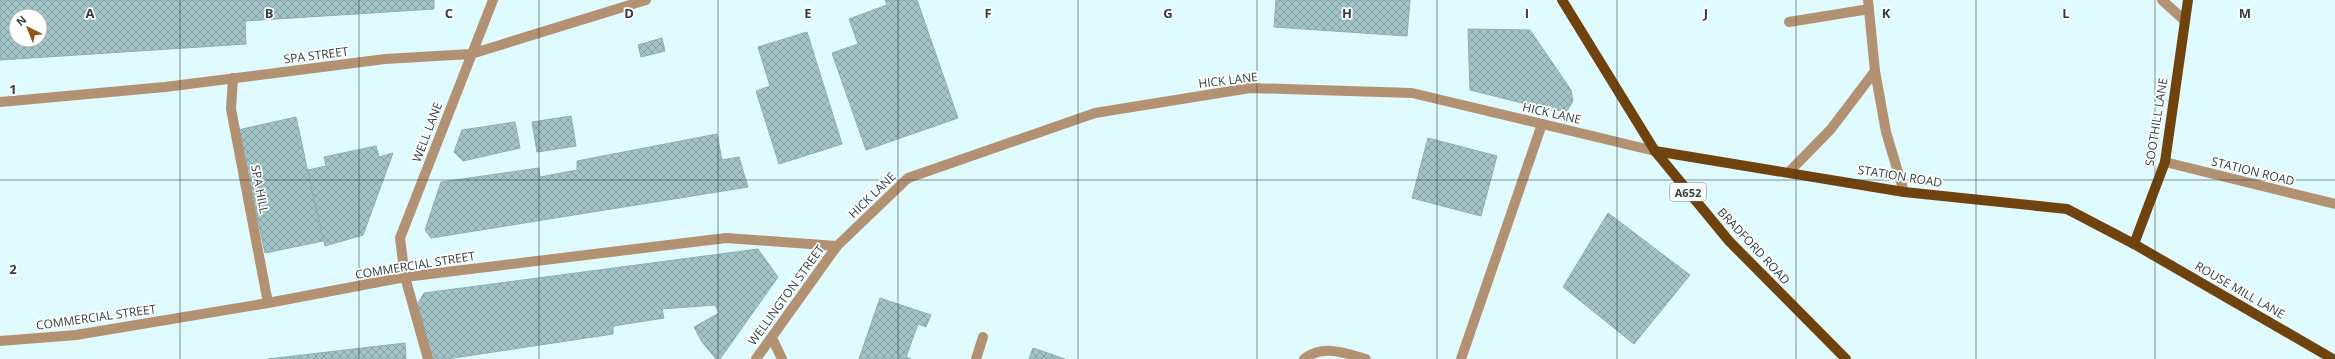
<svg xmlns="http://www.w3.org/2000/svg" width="2335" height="359" viewBox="0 0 2335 359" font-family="'Open Sans',sans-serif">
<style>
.building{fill:url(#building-cross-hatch);stroke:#8dadaf;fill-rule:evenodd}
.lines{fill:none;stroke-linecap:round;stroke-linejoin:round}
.minor{stroke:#b39173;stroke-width:10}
.major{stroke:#70420d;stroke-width:10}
.grid{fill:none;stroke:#303d3e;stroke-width:1;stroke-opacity:0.55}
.labels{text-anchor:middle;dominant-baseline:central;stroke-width:3.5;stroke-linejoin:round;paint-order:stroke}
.shield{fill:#fff;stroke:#6e7778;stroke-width:1}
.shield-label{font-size:11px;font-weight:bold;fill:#303d3e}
.street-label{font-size:12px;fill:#303d3e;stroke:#fff}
.grid-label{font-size:13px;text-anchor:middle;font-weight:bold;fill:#303d3e;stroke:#fff;stroke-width:3.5;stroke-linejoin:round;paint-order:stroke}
</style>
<defs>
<pattern id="building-cross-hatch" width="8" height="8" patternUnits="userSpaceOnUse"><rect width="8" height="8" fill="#a3c4c7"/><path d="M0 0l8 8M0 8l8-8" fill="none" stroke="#85a0a3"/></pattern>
</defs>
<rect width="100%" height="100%" fill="#e0fbfd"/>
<g class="building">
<path d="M0 0H434V9L245 21 246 44 0 60ZM16 16H40V40H16Z"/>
<path d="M885 0H917L958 118 866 150 832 53 858 44 849 19 887 5Z"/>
<path d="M1276 0H1410L1407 36 1274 27Z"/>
<path d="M1468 29 1530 30 1571 90 1573 101 1567 111 1550 110 1470 90Z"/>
<path d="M807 32 842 144 779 164 756 91 770 86 758 47Z"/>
<path d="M662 38 665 51 641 57 638 45Z"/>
<path d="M571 116 576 146 537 152 532 122Z"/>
<path d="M296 117 323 241 265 253 238 130Z"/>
<path d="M515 122 520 148 463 161 454 152 462 130Z"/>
<path d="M717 134 722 160 739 157 748 187 431 238 425 230 441 182 539 168 540 177 577 170V161Z"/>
<path d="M1428 138 1497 156 1481 216 1412 198Z"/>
<path d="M376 146 379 157 393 153 363 235 325 246 308 170 326 166 324 157Z"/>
<path d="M1608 213 1690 275 1634 344 1563 287Z"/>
<path d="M758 249 778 277 720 359H716L702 342 694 327 719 313 715 305 662 309 664 318 613 326V334L447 359H432L417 305 424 293Z"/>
<path d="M880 298 931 315 926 327 918 324 906 357 911 359H859Z"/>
<path d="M405 343 406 359H268Z"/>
<path d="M1033 348 1065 359H1029Z"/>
</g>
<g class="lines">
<g class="minor">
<path d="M1868 0 1875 71 1886 132 1904 192"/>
<path d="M2162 0 2184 20"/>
<path d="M1789 22 1869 9"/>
<path d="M233 78 231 109 268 303"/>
<path d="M0 102 165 87 385 59 471 54 646 0"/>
<path d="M2165 162 2335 204"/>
<path d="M1789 172 1831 129 1875 71"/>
<path d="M772 338 782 359"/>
<path d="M0 341 76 335 268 303 405 277 726 238 837 246"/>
<path d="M428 359 405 277 400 238 493 0"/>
<path d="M756 359 837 246 908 178 1095 113 1250 88 1412 93 1655 151"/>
<path d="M976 359 983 337"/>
<path d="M1304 359C1323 344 1346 353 1366 359"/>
<path d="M1461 359 1542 124"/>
</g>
<g class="major">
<path d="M1562 0 1655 151 1729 241 1846 359"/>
<path d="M1655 151 1904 192 2067 209 2134 244 2333 359"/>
<path d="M2134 244 2165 162 2188 0"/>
</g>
</g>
<path class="grid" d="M180 0V359M359 0V359M539 0V359M718 0V359M898 0V359M1078 0V359M1257 0V359M1437 0V359M1617 0V359M1796 0V359M1976 0V359M2155 0V359M0 180H2335"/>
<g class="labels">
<rect class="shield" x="1670" y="183" width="36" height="18" rx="3"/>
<g class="shield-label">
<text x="1688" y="192">A652</text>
</g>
<g class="street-label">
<text transform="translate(316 55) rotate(-7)">SPA STREET</text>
<text transform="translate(1228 80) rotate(-7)">HICK LANE</text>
<text transform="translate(1552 113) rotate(13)">HICK LANE</text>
<text transform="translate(2156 122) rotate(-81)">SOOTHILL LANE</text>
<text transform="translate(427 132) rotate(-69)">WELL LANE</text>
<text transform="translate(2253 171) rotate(14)">STATION ROAD</text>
<text transform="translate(1900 176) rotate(9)">STATION ROAD</text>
<text transform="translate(260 189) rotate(79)">SPA HILL</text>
<text transform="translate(872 195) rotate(-44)">HICK LANE</text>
<text transform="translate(1754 246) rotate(47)">BRADFORD ROAD</text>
<text transform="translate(415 265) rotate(-9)">COMMERCIAL STREET</text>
<text transform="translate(2240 290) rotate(30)">ROUSE MILL LANE</text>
<text transform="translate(786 295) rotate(-54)">WELLINGTON STREET</text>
<text transform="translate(96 317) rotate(-8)">COMMERCIAL STREET</text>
</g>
</g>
<g class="grid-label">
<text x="90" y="18">A</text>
<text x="269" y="18">B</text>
<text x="449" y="18">C</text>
<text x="629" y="18">D</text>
<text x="808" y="18">E</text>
<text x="988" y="18">F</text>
<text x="1168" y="18">G</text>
<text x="1347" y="18">H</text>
<text x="1527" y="18">I</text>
<text x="1706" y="18">J</text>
<text x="1886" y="18">K</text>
<text x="2066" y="18">L</text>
<text x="2245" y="18">M</text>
<text x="13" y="94">1</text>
<text x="13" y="274">2</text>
</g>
<g transform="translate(28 28) rotate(317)"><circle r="19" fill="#ffffff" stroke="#acb1b2"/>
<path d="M0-3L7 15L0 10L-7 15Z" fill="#905612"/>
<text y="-6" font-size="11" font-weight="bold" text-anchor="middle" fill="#303d3e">N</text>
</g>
</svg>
